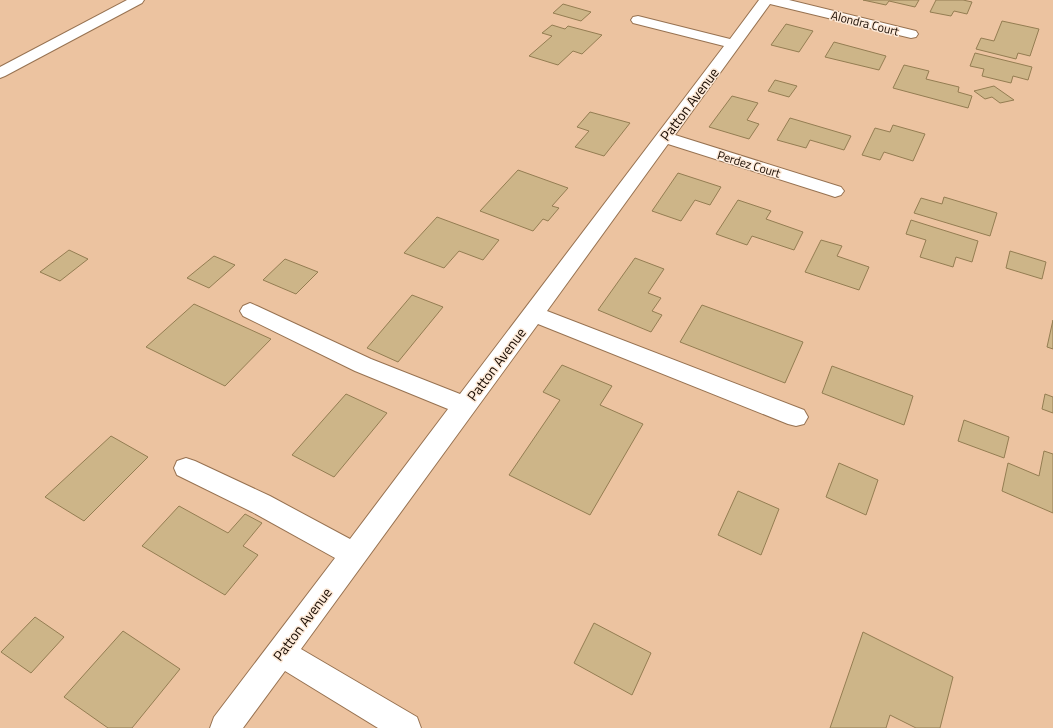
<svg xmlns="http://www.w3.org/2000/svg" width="1053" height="728" viewBox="0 0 1053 728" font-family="'Titillium Web',sans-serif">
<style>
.building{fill:#cdb588;stroke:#947d52}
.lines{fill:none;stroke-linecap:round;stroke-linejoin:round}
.minor-casing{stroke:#977251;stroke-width:2}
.minor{fill:#fff;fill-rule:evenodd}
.labels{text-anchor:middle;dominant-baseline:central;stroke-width:3;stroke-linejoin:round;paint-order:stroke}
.far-street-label{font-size:12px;fill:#170a01;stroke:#fde9d7}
.street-label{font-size:14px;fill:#170a01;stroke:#fde9d7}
</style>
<rect width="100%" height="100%" fill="#ecc3a0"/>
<g class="building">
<path d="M863 0H919L915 7 889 1 886 5Z"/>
<path d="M936 0H963L972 2 967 14 954 11 951 16 930 12Z"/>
<path d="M563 4 591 12 581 21 553 13Z"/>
<path d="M1002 21 1039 29 1030 56 1018 53 1016 59 976 49 981 38 994 41Z"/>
<path d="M786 24 813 31 799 52 771 45Z"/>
<path d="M552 25 565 29 568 26 602 35 582 54 573 51 558 65 529 56 552 36 542 33Z"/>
<path d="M834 42 886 56 879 70 825 57Z"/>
<path d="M975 53 1032 67 1028 80 1013 76 1011 83 982 76 984 69 970 66Z"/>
<path d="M904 65 929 71 926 79 959 87 958 92 972 96 968 108 893 88Z"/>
<path d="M775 80 797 86 789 97 768 91Z"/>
<path d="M994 86 1014 100 1000 103 992 97 985 99 974 91Z"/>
<path d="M732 96 758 103 747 120 759 124 749 139 709 127Z"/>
<path d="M590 112 630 123 604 156 575 147 589 131 577 127Z"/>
<path d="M790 118 851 136 844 150 810 140 806 148 777 140Z"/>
<path d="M893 125 925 134 913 161 884 152 880 160 862 155 875 128 890 132Z"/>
<path d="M518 170 568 188 552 206 559 208 548 221 543 219 533 231 480 211Z"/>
<path d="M678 173 721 187 710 205 695 200 681 221 652 211Z"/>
<path d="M944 197 997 213 990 236 914 213 921 198 942 204Z"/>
<path d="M738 200 771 211 766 219 803 232 794 250 752 236 747 245 716 234Z"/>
<path d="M437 217 499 240 483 260 459 251 444 268 404 253Z"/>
<path d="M911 220 978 241 972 262 956 257 953 267 920 257 926 240 906 234Z"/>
<path d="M821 240 842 246 837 256 869 267 859 290 805 272Z"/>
<path d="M69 250 88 259 60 281 40 272Z"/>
<path d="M1010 251 1046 262 1042 279 1006 268Z"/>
<path d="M214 256 235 265 209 288 187 278Z"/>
<path d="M635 258 664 269 648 293 661 298 652 311 662 315 651 332 598 310Z"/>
<path d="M285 259 318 272 296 294 263 280Z"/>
<path d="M412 295 443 307 398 362 367 348Z"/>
<path d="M194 304 271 339 225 386 146 347Z"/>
<path d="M702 305 803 342 785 383 680 342Z"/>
<path d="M1053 320V349L1047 347Z"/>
<path d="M562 365 612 386 600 405 643 424 590 515 509 475 560 400 543 392Z"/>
<path d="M832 366 913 396 904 425 822 393Z"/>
<path d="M346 394 387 413 334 477 292 455Z"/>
<path d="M1045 394 1053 397V413L1042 409Z"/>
<path d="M964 420 1009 437 1004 458 958 441Z"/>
<path d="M111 436 148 457 84 521 45 497Z"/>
<path d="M1044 451 1053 454V513L1002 491 1008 463 1039 476Z"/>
<path d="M839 463 878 480 866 515 826 497Z"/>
<path d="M738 491 779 509 761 555 718 535Z"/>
<path d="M179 506 228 533 245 514 262 523 243 546 258 555 225 595 142 546Z"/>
<path d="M35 617 64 637 31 673 1 652Z"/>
<path d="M594 623 651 653 632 695 574 663Z"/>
<path d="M123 631 180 669 132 728H108L64 697Z"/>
<path d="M863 632 953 677 940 728H916L890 715 886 728H830Z"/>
</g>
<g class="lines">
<g class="minor-casing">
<g id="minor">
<path d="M127 0H144L142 3 5 76 0 78V67Z"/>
<path d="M759 0H789L916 31 918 34 916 37 911 38 770 4 675 135 841 187 844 191 841 195 835 197 829 195 668 144 547 311 804 410 808 417 804 424 796 426 788 424 538 324 301 649 417 717 421 728H378L285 671 243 728H210L214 717 335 558 252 512 177 475 174 468 177 461 186 458 195 461 270 496 350 539 448 409 355 371 243 316 240 311 243 306 250 303 257 306 371 359 460 394 724 46 633 23 631 20 633 17 638 16 730 39Z"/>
</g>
</g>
<use href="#minor" class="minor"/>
</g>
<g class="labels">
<g class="far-street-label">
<text transform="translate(865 23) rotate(14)">Alondra Court</text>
<text transform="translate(749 164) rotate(17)">Perdez Court</text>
</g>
<g class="street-label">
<text transform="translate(689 104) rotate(-53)">Patton Avenue</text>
<text transform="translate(496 364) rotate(-53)">Patton Avenue</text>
<text transform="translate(302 624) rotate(-53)">Patton Avenue</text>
</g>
</g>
</svg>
